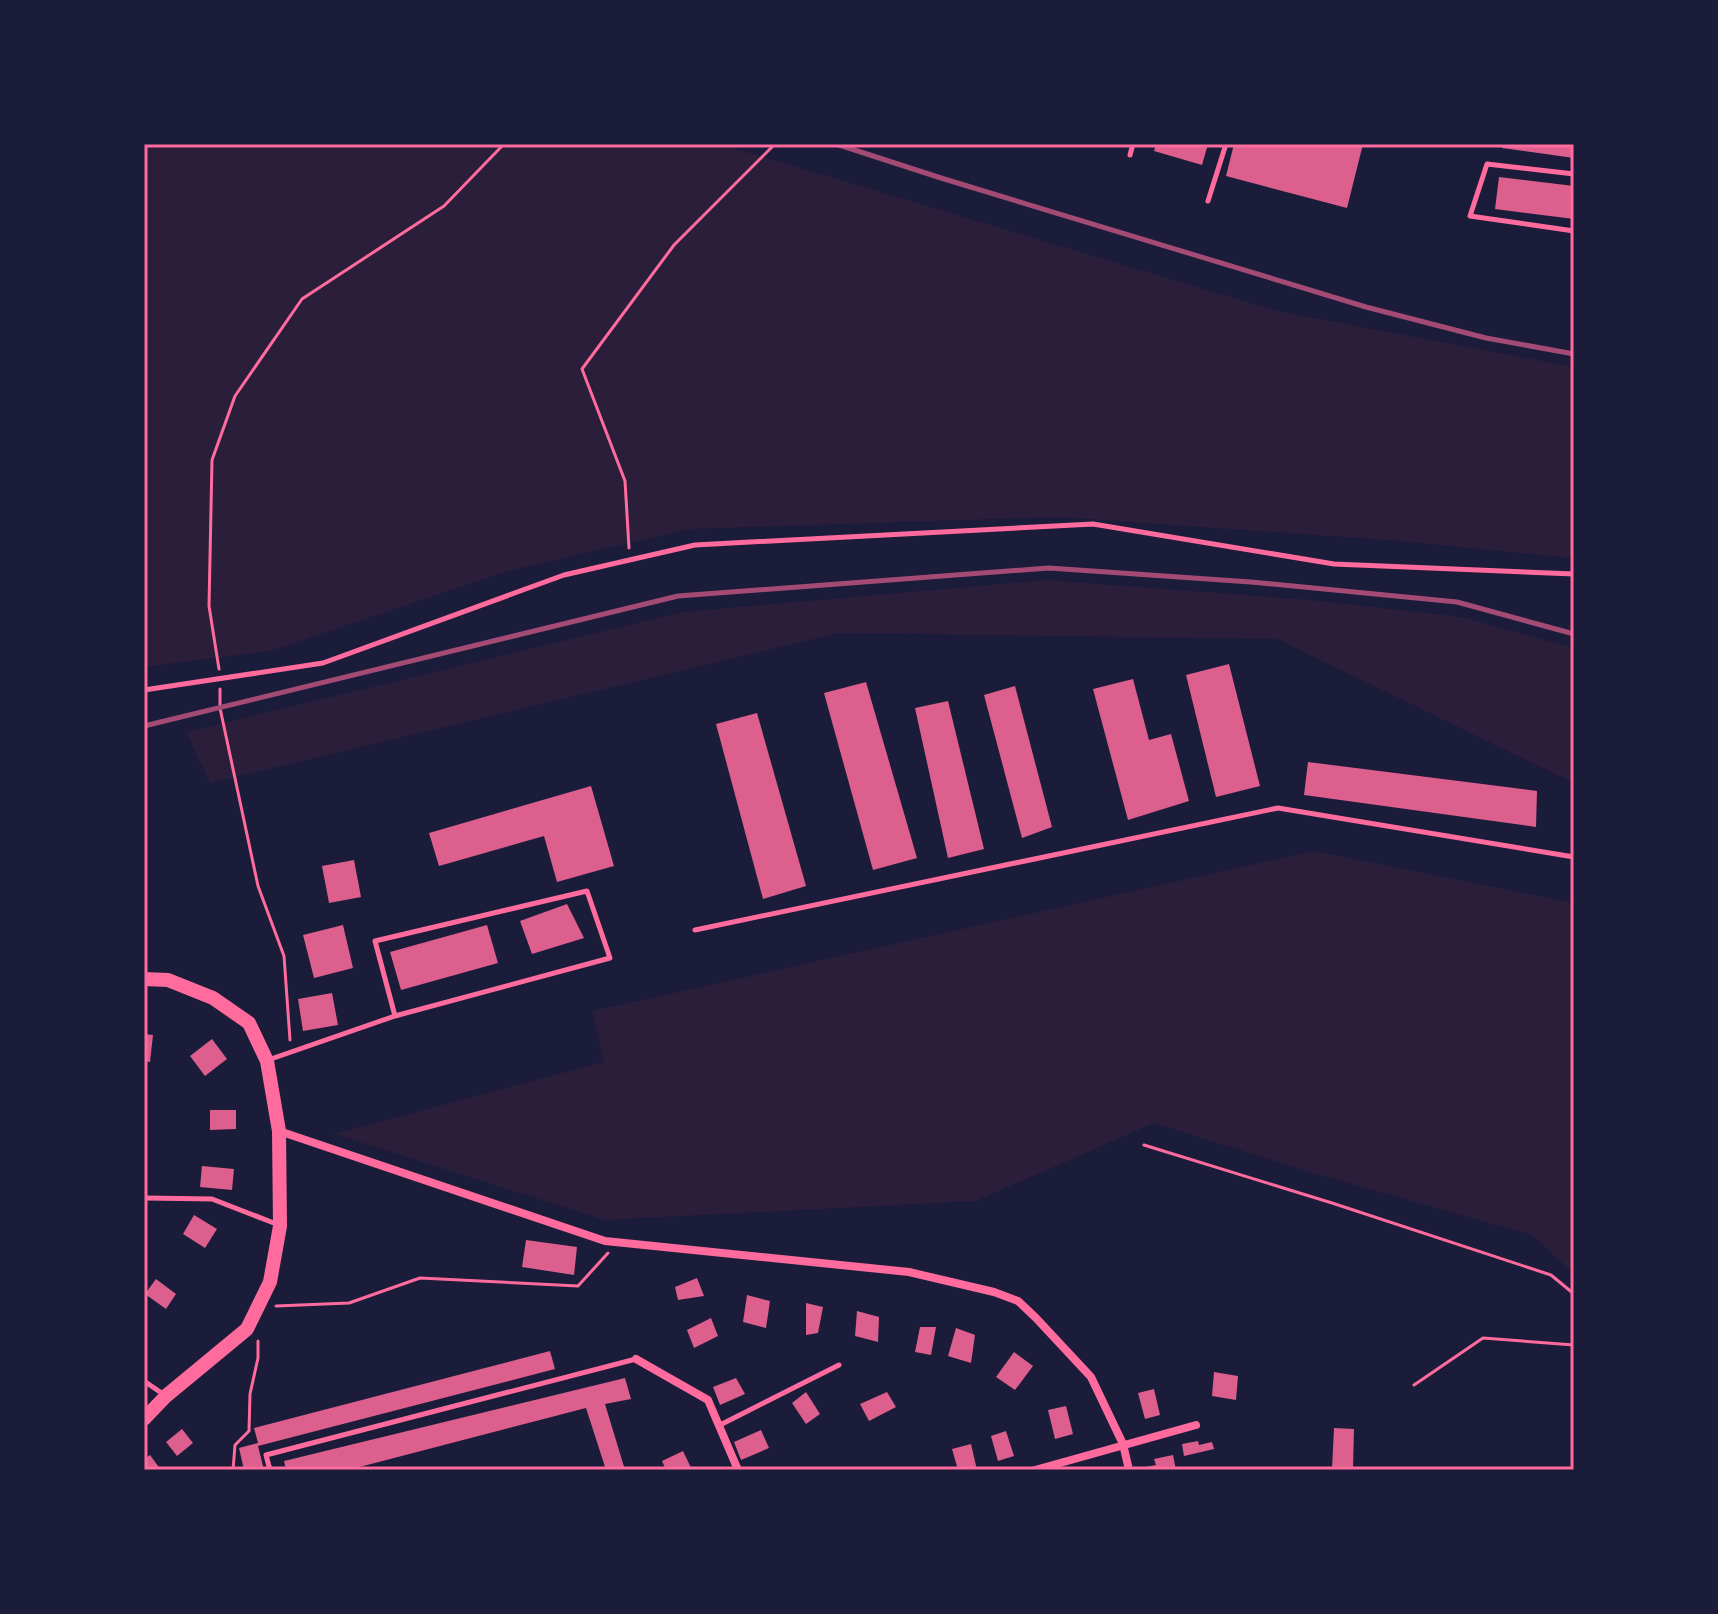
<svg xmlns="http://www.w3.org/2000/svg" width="1718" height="1614" viewBox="0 0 1718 1614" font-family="Mulish,sans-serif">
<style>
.green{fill:#2a1e3b}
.building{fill:#dd5f8e}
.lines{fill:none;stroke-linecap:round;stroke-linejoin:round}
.path{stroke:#ff6b9d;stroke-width:3}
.service{stroke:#ff6b9d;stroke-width:5}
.minor{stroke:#ff6b9d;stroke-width:8}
.secondary{stroke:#ff6b9d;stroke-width:14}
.rail{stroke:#a44b75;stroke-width:5}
.neatline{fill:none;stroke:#ff6b9d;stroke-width:3}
</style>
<rect width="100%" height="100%" fill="#1b1b3a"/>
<g class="green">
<path d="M144 144H720L1277 311 1574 367V558L1387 540 1059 517 690 529 508 571 270 651 144 667Z"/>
<path d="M1046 580 1311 600 1462 617 1574 648V783L1277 639 839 633 210 783 186 732 683 612Z"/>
<path d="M1314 851 1574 903V1274L1532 1235 1316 1174 1154 1123 976 1201 605 1220 334 1134 604 1062 592 1011Z"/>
</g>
<g class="building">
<path d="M1156 144H1208L1202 165 1154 151Z"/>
<path d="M1234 144H1363L1347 208 1226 176Z"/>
<path d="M1502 144H1574V158L1502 148Z"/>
<path d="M1499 177 1574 186V219L1495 209Z"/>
<path d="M1229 664 1260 786 1216 797 1186 675Z"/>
<path d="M1133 679 1149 740 1171 734 1189 801 1128 820 1093 689Z"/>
<path d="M866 682 917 858 873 870 824 693Z"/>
<path d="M1015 686 1052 827 1022 838 984 695Z"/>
<path d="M948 701 984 849 948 858 915 708Z"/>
<path d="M757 713 806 886 763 899 716 724Z"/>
<path d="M1308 762 1537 791 1536 827 1304 795Z"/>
<path d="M591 786 614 866 557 882 544 836 439 866 429 833Z"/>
<path d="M354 860 361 897 329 903 322 866Z"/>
<path d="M567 904 584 938 532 954 520 921Z"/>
<path d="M343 925 353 968 314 978 303 935Z"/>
<path d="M487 925 498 963 401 990 390 952Z"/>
<path d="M332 993 338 1025 303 1031 298 999Z"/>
<path d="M144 1034 153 1035 150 1062 144 1061Z"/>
<path d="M212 1039 227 1059 205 1076 190 1056Z"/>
<path d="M210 1110H236V1129L210 1130Z"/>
<path d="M202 1166 234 1169 232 1190 200 1187Z"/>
<path d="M194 1215 217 1229 205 1248 183 1234Z"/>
<path d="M526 1240 577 1247 574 1275 522 1267Z"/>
<path d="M697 1278 704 1296 678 1300 675 1287Z"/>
<path d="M156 1279 176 1294 166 1309 145 1294Z"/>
<path d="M747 1295 770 1301 766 1328 743 1322Z"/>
<path d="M806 1303 823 1307 818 1333 806 1335Z"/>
<path d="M857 1311 879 1317 878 1342 855 1336Z"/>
<path d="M711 1318 718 1336 694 1348 687 1330Z"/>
<path d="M920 1327H936L931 1355 915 1352Z"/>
<path d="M956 1328 975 1335 971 1363 948 1356Z"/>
<path d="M550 1351 555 1369 258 1446 264 1470H244L239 1448 258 1443 254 1428Z"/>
<path d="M1014 1352 1033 1366 1015 1390 996 1377Z"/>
<path d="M1214 1372 1238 1376 1236 1400 1212 1396Z"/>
<path d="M625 1378 631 1399 605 1404 625 1470H606L586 1408 348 1470H286L284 1461Z"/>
<path d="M736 1378 745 1394 720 1405 713 1387Z"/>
<path d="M1154 1389 1160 1415 1145 1419 1138 1393Z"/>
<path d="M806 1392 820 1414 806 1424 792 1403Z"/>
<path d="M887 1392 896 1407 869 1421 860 1404Z"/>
<path d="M1066 1406 1073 1434 1055 1439 1048 1410Z"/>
<path d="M1334 1428 1354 1429 1353 1470 1332 1469Z"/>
<path d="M182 1429 193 1443 177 1456 166 1442Z"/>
<path d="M761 1430 769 1448 741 1460 734 1442Z"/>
<path d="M1006 1431 1014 1456 998 1461 991 1436Z"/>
<path d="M1198 1441 1199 1445 1212 1442 1214 1449 1184 1456 1182 1444Z"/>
<path d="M971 1444 977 1470H958L952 1449Z"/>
<path d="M683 1451 692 1470H666L662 1461Z"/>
<path d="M150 1455 161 1470H144V1459Z"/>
<path d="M1173 1455 1176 1470H1146V1467L1156 1465 1154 1459Z"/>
</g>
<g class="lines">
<g class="path">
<path d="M629 548 625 481 582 369 674 245 775 144"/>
<path d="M219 669 209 606 212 460 235 396 302 299 444 206 504 144"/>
<path d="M220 689V708L258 886 284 956 290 1040"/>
<path d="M1144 1145 1332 1203 1551 1275 1574 1294"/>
<path d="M276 1306 349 1303 420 1278 578 1286 608 1253"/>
<path d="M1414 1385 1483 1338 1574 1345"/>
<path d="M233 1470 235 1445 249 1431 250 1394 258 1358V1341"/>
</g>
<g class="service">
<path d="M1130 155 1133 144"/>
<path d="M1574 174 1487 164 1470 216 1574 231"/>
<path d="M1208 201 1226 144"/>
<path d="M144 690 323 663 564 575 695 545 1093 524 1334 564 1574 574"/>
<path d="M695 930 1278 808 1574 857"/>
<path d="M268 1060 395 1016 610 958 587 891 375 941 395 1016"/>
<path d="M145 1198 212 1199 279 1225"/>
<path d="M144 1381 163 1394"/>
<path d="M720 1425 839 1365"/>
<path d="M270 1470 266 1455 636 1359"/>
</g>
<g class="minor">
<path d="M279 1131 605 1241 909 1272 994 1292 1018 1301 1036 1318 1091 1377 1123 1444 1129 1470"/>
<path d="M636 1359 708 1400 738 1470"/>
<path d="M1035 1470 1196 1425"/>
</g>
<path class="secondary" d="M144 979 168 980 213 998 249 1023 267 1061 279 1131 280 1226 270 1282 247 1329 166 1396 144 1419"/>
<g class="rail">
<path d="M836 144 941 178 1366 307 1486 338 1574 354"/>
<path d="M144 726 678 596 1049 568 1251 582 1457 602 1574 634"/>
</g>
</g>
<rect width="1718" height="1614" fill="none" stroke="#1b1b3a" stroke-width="292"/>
<rect x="146" y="146" width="1426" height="1322" class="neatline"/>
</svg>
